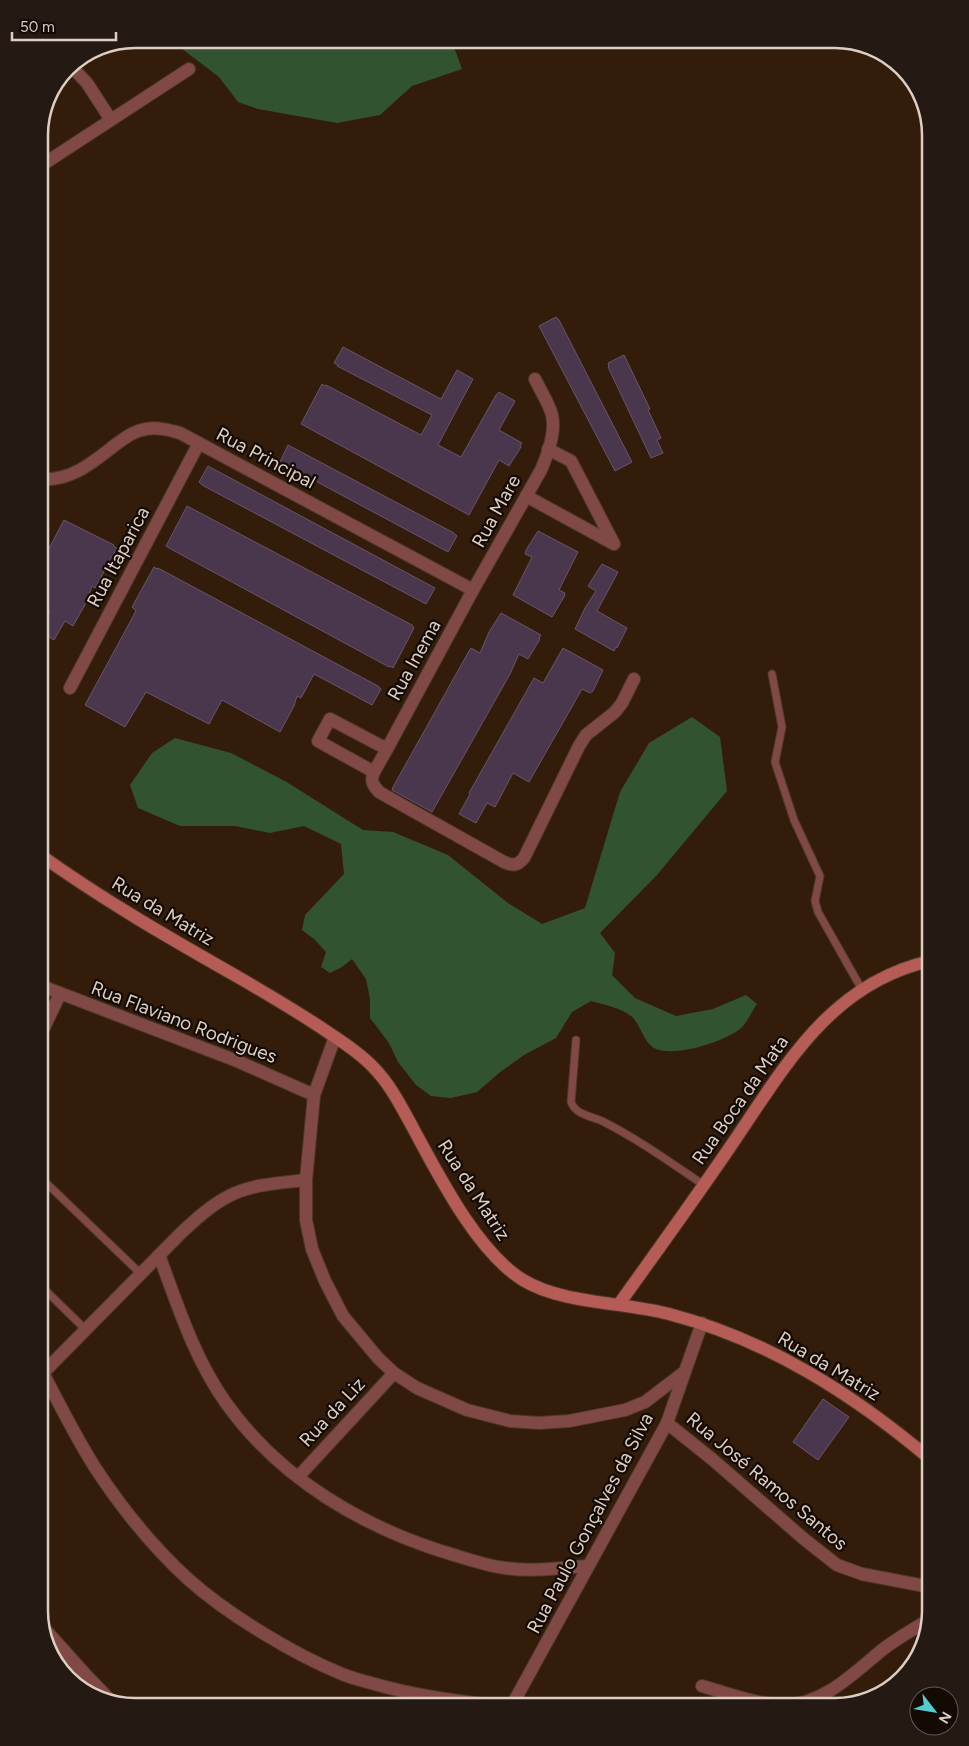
<svg xmlns="http://www.w3.org/2000/svg" width="969" height="1746" viewBox="0 0 969 1746" font-family="Figtree,sans-serif">
<style>
.green{fill:#32532f}
.building{fill:#4a374e;stroke:#69546d}
.lines{fill:none;stroke-linecap:round;stroke-linejoin:round}
.lane-casing{stroke:#4e3928;stroke-width:9}
.street-casing{stroke:#4e3928;stroke-width:14}
.secondary-casing{stroke:#4e3928;stroke-width:14}
.lane{stroke:#814945;stroke-width:7}
.street{stroke:#814945;stroke-width:12}
.secondary{stroke:#b65c57;stroke-width:12}
.labels{text-anchor:middle;dominant-baseline:central;stroke-width:4.5;stroke-linejoin:round;paint-order:stroke}
.street-label{font-size:19px;fill:#ddcec3;stroke:#140a04}
.rim{fill:none;stroke:#ddcec3;stroke-width:2.5}
</style>
<rect width="100%" height="100%" fill="#331d0a"/>
<g class="green">
<path d="M169 39H451L462 69 412 86 380 115 337 123 258 109 238 102 219 77Z"/>
<path d="M699 39H767L766 42 714 46Z"/>
<path d="M692 717 720 737 727 791 657 875 600 933 615 953 612 975 635 998 676 1016 713 1009 746 995 757 1004C752 1011 747 1023 740 1029 723 1042 676 1057 656 1049 643 1043 641 1024 631 1016 621 1008 603 1004 591 1001L572 1012 556 1038 524 1055 499 1073 477 1092 451 1098 431 1096 416 1085 398 1062 389 1043 370 1018V999L366 979 352 959 342 967 330 973 321 967 326 952 314 939 302 930 305 915 344 874 341 844 304 826 270 833 235 826H180L138 808 130 785 152 753 175 738 231 753 285 781 363 830 393 832 448 855 508 903 542 924 585 908 620 792 649 743Z"/>
</g>
<g class="building">
<path d="M556 317 559 320 632 462 615 471 539 326Z"/>
<path d="M343 347 441 399 457 370 473 379 438 445 461 457 496 395 499 392 515 401 499 430 522 443 520 446 521 447 509 466 499 460 469 515 301 424 322 384 325 386 326 385 421 435 432 415 337 366 338 365 334 363Z"/>
<path d="M624 355 650 409 648 410 661 438 657 440 663 453 651 458 608 367H609L608 363Z"/>
<path d="M288 445 454 533 457 536 448 552 280 462Z"/>
<path d="M208 466 435 588 426 604 202 485 199 482Z"/>
<path d="M187 506 412 625 414 628 393 668 390 666 389 667 169 548 166 546Z"/>
<path d="M64 520 114 545 113 546 117 548 95 588 92 586 86 603 73 626 65 621 54 640 39 631 50 612 39 608V574L46 562 43 560Z"/>
<path d="M538 531 578 552 559 590 565 593 564 597 552 617 513 595 532 557 525 554 526 550Z"/>
<path d="M602 564 618 572 597 611 627 628 617 648 616 647 614 651 575 629 585 608 596 591 588 586Z"/>
<path d="M154 567 157 569 158 568 378 686 381 689 372 705 314 674 301 698 297 696 294 706 280 732 222 700 209 724 146 692 125 727 85 705 136 611 132 607Z"/>
<path d="M501 613 541 635 539 638 540 639 528 659 519 654 510 674 432 812 392 790 393 787 469 651 471 648 480 653 489 632Z"/>
<path d="M563 648 603 670 593 691 590 693 582 689 529 782 513 773 495 807 487 803 476 823 459 814 470 794 469 793 534 678 543 683Z"/>
<path d="M823 1399 849 1417 818 1460 793 1442Z"/>
</g>
<g class="lines">
<g class="lane-casing">
<g id="lane">
<path d="M772 674 782 727 775 762 794 820 820 876 815 901 818 912 861 988"/>
<path d="M576 1040 571 1102C576 1115 591 1116 602 1121 638 1139 671 1163 704 1185"/>
<path d="M40 1177 141 1274"/>
<path d="M39 1284 85 1329"/>
</g>
</g>
<g class="street-casing">
<g id="street">
<path d="M70 65 87 83 111 120"/>
<path d="M39 167 189 69"/>
<path d="M39 479C70 482 92 463 115 445 125 438 133 431 146 429 158 427 169 430 180 433L473 590"/>
<path d="M526 496 614 544 571 461 548 449"/>
<path d="M70 688 199 443"/>
<path d="M387 749 330 719 318 741 374 772 387 749 473 590 541 470C548 454 556 432 552 415 549 403 540 390 535 379"/>
<path d="M374 772C370 781 373 785 379 792L504 862C513 866 517 866 524 858L579 746 586 735 615 712 622 703 634 679"/>
<path d="M39 985 237 1061 314 1095"/>
<path d="M335 1037 314 1095 306 1180V1220L312 1249 325 1281 343 1316 378 1358 394 1373 417 1388 467 1410 510 1421 539 1423 569 1421 625 1410 645 1402 683 1373"/>
<path d="M39 1038 60 994"/>
<path d="M159 1255C178 1306 194 1358 226 1403 280 1479 365 1529 454 1555 470 1560 488 1566 505 1568 532 1572 561 1568 588 1566"/>
<path d="M43 1373C60 1405 76 1438 96 1469 121 1507 154 1548 188 1579 227 1614 293 1654 342 1674 351 1678 361 1680 371 1683 415 1696 462 1702 508 1707"/>
<path d="M39 1377 180 1234C195 1220 211 1205 229 1196 252 1184 280 1183 306 1180"/>
<path d="M667 1423 712 1459 804 1539 837 1565 862 1574 930 1587"/>
<path d="M298 1477 394 1373"/>
<path d="M42 1626 86 1675 111 1701"/>
<path d="M702 1686C727 1693 758 1705 784 1705 823 1705 854 1673 882 1650 896 1639 912 1630 927 1621"/>
<path d="M511 1707 667 1423 702 1323"/>
</g>
</g>
<g class="secondary-casing">
<g id="secondary">
<path d="M39 854C103 900 171 939 238 977 269 995 300 1013 329 1033 344 1043 360 1053 373 1067 390 1084 401 1106 413 1128 438 1174 477 1252 523 1280 562 1304 624 1302 669 1314 768 1340 853 1394 930 1459"/>
<path d="M619 1304C655 1254 691 1204 726 1153 782 1072 827 984 930 961"/>
</g>
</g>
<use href="#lane" class="lane"/>
<use href="#street" class="street"/>
<use href="#secondary" class="secondary"/>
</g>
<g class="labels">
<g class="street-label">
<text transform="translate(266 458) rotate(28)">Rua Principal</text>
<text transform="translate(496 511) rotate(-61)">Rua Mare</text>
<text transform="translate(118 557) rotate(-62)">Rua Itaparica</text>
<text transform="translate(414 660) rotate(-61)">Rua Inema</text>
<text transform="translate(163 911) rotate(31)">Rua da Matriz</text>
<text transform="translate(184 1022) rotate(21)">Rua Flaviano Rodrigues</text>
<text transform="translate(740 1100) rotate(-55)">Rua Boca da Mata</text>
<text transform="translate(474 1190) rotate(57)">Rua da Matriz</text>
<text transform="translate(829 1366) rotate(31)">Rua da Matriz</text>
<text transform="translate(332 1412) rotate(-47)">Rua da Liz</text>
<text transform="translate(767 1481) rotate(40)">Rua José Ramos Santos</text>
<text transform="translate(590 1523) rotate(-62)">Rua Paulo Gonçalves da Silva</text>
</g>
</g>
<path d="M0 0H969V1746H0ZM135 48H835A87 87 0 0 1 922 135V1611A87 87 0 0 1 835 1698H135A87 87 0 0 1 48 1611V135A87 87 0 0 1 135 48Z" fill="#241a13" fill-rule="evenodd"/>
<path class="rim" d="M135 48H835A87 87 0 0 1 922 135V1611A87 87 0 0 1 835 1698H135A87 87 0 0 1 48 1611V135A87 87 0 0 1 135 48Z"/>
<g transform="translate(934 1711) rotate(121)"><circle r="24" fill="#140a04" stroke="#645850"/>
<path d="M0-4L9 19L0 12L-9 19Z" fill="#52ccd0"/>
<text y="-8" font-size="14" font-weight="bold" text-anchor="middle" fill="#ddcec3">N</text>
</g>
<path d="M12 32v8h104v-8" fill="none" stroke="#ddcec3" stroke-width="2.5"/>
<text x="20" y="32" font-size="15" fill="#ddcec3" stroke="#140a04" stroke-width="4" paint-order="stroke">50 m</text>
</svg>
